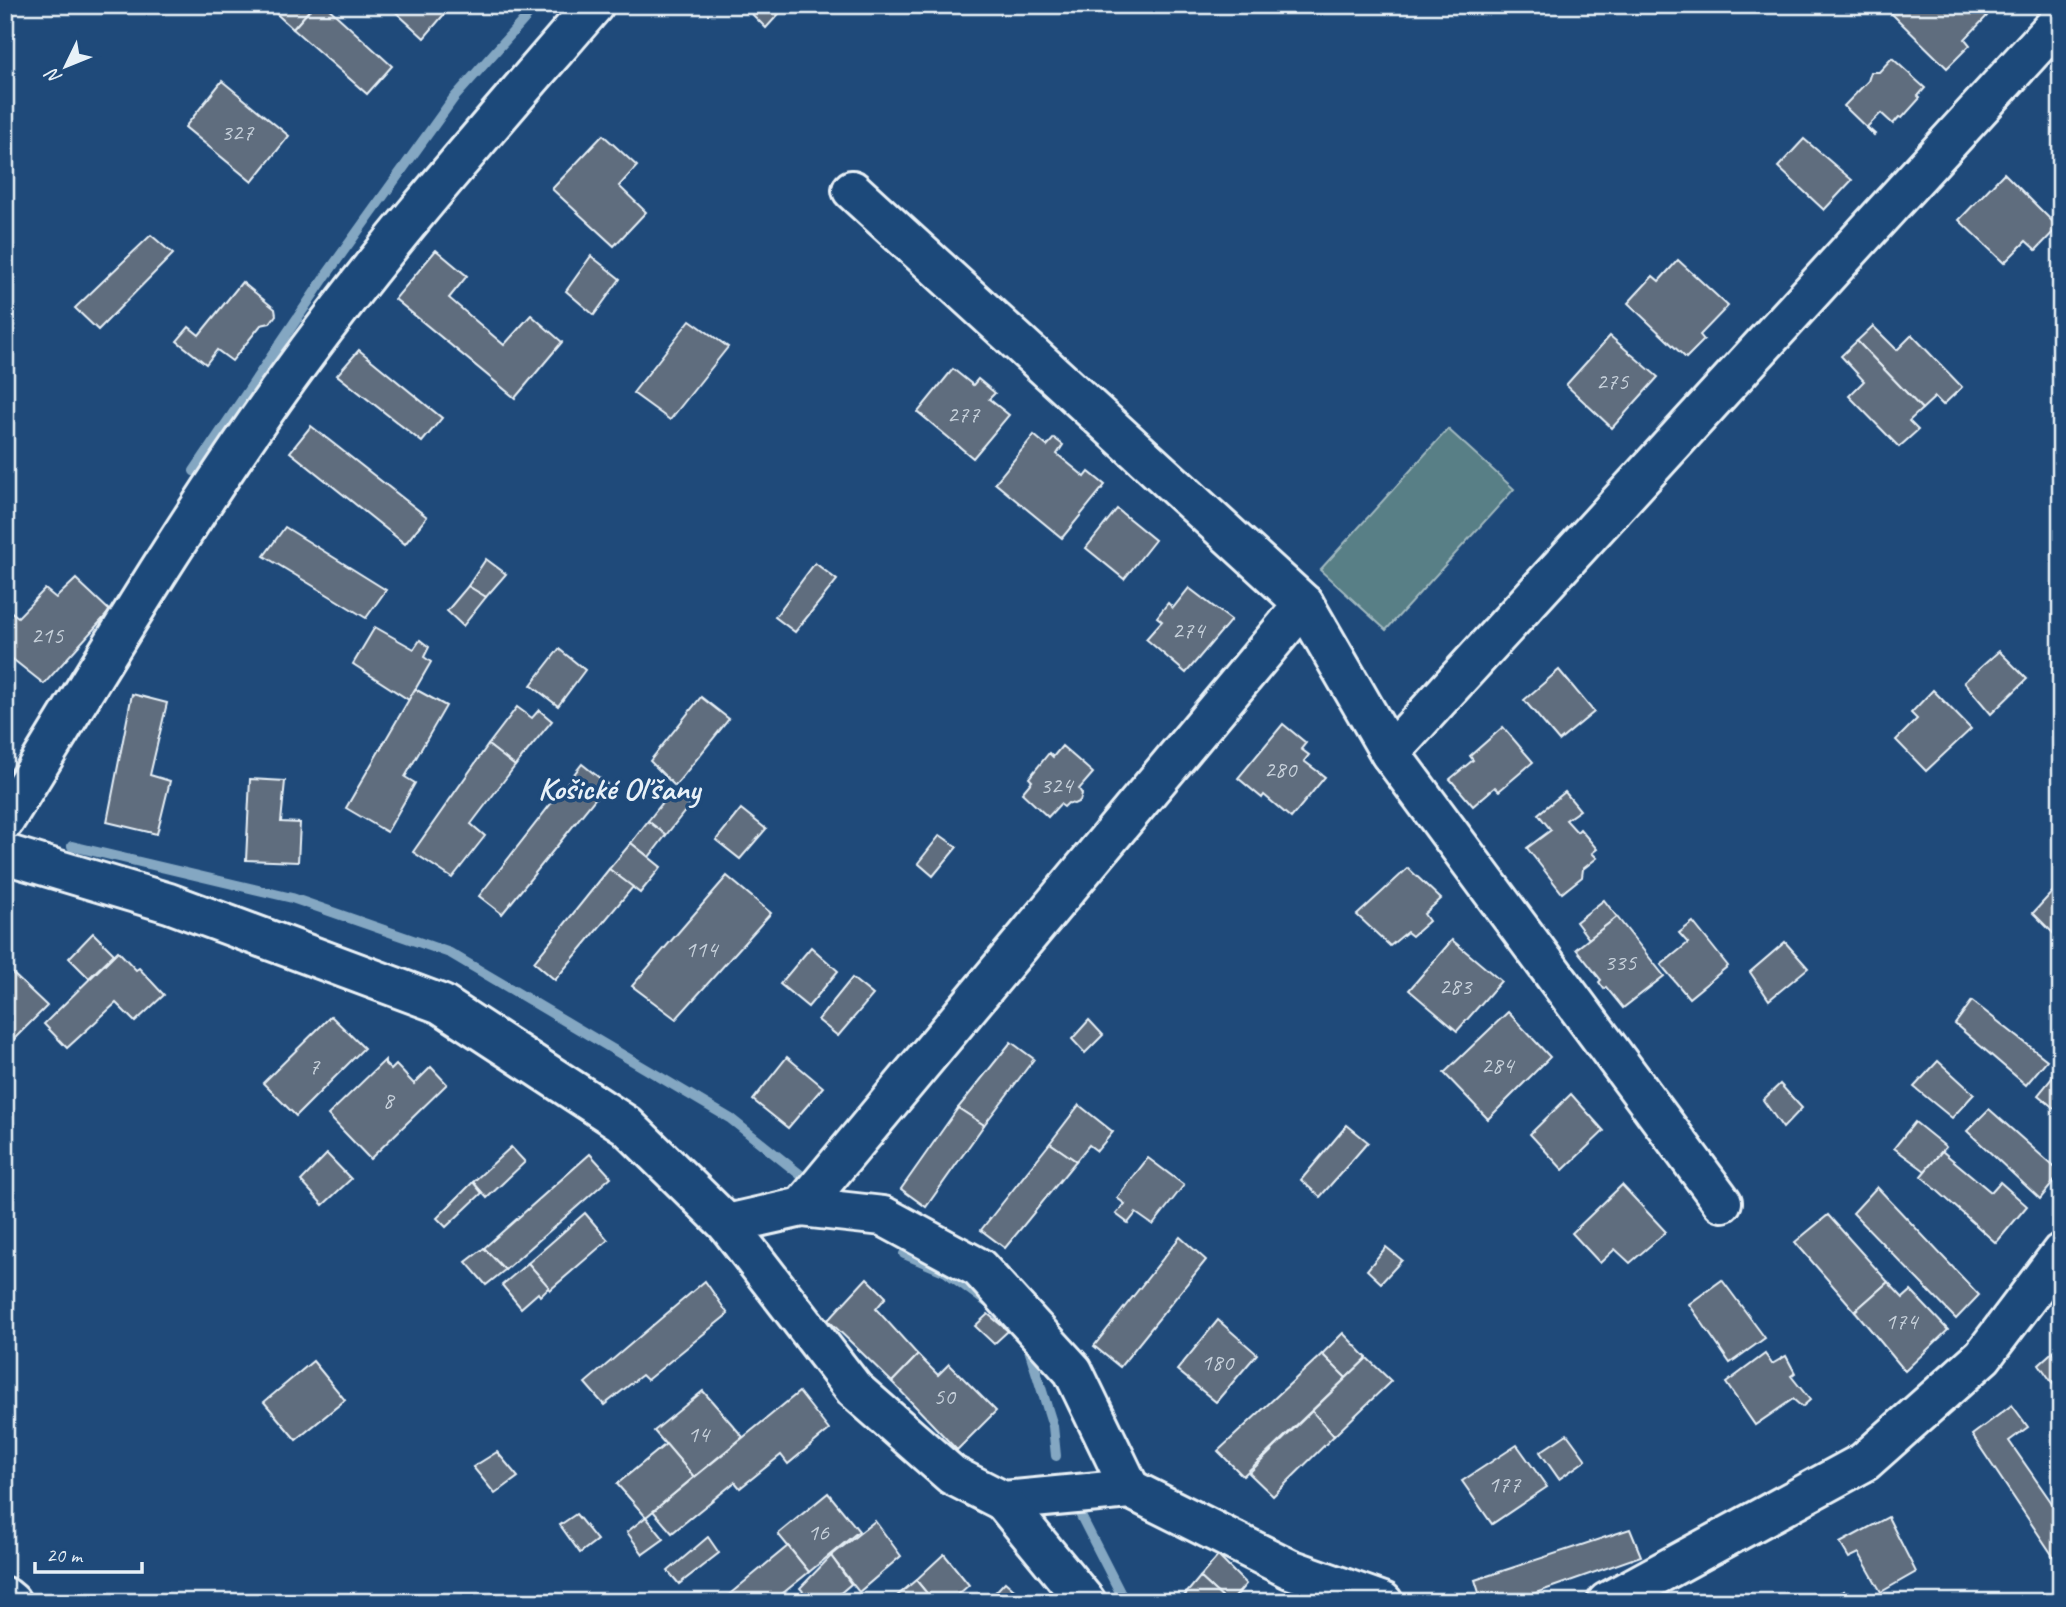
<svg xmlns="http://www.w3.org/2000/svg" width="2066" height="1607" viewBox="0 0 2066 1607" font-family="Caveat,sans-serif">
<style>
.green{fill:#587f86;stroke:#a0b8bf;stroke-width:2}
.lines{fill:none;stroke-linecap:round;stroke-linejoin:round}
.stream{stroke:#84a7c2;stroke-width:10}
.building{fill:#5f6d7e;stroke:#e8f1f8;stroke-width:2}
.minor-casing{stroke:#e8f1f8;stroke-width:44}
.major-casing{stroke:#e8f1f8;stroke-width:44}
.minor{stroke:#1f4a7a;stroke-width:38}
.major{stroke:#1f4a7a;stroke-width:38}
.labels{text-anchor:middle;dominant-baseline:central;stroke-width:7;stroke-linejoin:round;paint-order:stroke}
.number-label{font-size:24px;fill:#c6d0da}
.quarter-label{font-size:32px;font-weight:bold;fill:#e8f1f8;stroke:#1f4a7a}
</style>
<rect width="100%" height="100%" fill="#1f4a7a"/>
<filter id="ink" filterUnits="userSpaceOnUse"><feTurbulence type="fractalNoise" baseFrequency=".0143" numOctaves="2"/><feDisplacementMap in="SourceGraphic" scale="14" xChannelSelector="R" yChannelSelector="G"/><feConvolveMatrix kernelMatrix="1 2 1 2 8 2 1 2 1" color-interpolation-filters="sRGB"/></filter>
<g filter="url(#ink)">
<path class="green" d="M1448 429 1514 489 1386 630 1320 570Z"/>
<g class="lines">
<g class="stream">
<path d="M194 471 327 274 453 99 537 5"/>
<path d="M72 846 292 898 450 953 731 1119 802 1176"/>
<path d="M904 1254 946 1272 989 1304"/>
<path d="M1023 1341 1028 1346 1053 1426 1056 1456"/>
<path d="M1079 1512 1125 1602"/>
</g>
</g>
<g class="building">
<path d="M267 5H314L293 29Z"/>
<path d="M314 5H325L392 66 367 94 293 29Z"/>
<path d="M388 5H452L424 38Z"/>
<path d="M743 5H785L786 6 766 28Z"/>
<path d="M1899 5H1990L1984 13 1987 16 1965 39 1970 45 1947 68 1891 13Z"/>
<path d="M1892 58 1925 88 1918 96 1920 98 1902 118 1899 117 1893 124 1881 113 1867 127 1875 134 1874 135 1844 106 1868 81 1871 72H1879Z"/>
<path d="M222 81 289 136 252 182 185 127Z"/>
<path d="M603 135 637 166 619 186 646 212 614 246 552 189Z"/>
<path d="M1804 139 1852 180 1824 210 1778 167Z"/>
<path d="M2004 173 2058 227 2036 250 2026 241 2004 263 1959 220Z"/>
<path d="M151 235 173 254 98 330 75 308Z"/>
<path d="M436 250 467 276 449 298 504 345 531 315 562 342 515 398 395 299Z"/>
<path d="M591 256 620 279 594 315 566 291Z"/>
<path d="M1678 260 1728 306 1700 335 1704 340 1686 358 1628 303 1653 276 1659 281Z"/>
<path d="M242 282 275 309 276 315 270 323 261 325 232 361 217 350 206 364 177 341 189 327 199 335Z"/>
<path d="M690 320 728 347 670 420 633 393Z"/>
<path d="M1873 326 1897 350 1912 335 1962 387 1943 405 1935 397 1922 409 1857 341Z"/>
<path d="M1610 336 1658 377 1612 428 1566 385Z"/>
<path d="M1857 341 1922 409 1909 421 1918 430 1899 447 1849 396 1864 381 1841 356Z"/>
<path d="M359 350 442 418 422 442 337 375Z"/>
<path d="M953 369 973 385 978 379 995 393 989 399 1009 415 973 458 918 412Z"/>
<path d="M311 426 427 517 405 544 290 452Z"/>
<path d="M1034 435 1047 446 1054 438 1063 445 1057 454 1085 477 1089 472 1105 485 1062 538 995 483Z"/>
<path d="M1117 509 1155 540 1124 579 1086 548Z"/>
<path d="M285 527 386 590 366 618 264 556Z"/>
<path d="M486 559 506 574 486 597 468 586Z"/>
<path d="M815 563 837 580 795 632 775 617Z"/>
<path d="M76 579 110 611 44 684 5 653V607L18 617 45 589 56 598Z"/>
<path d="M468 586 486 597 463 626 447 611Z"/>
<path d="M1189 588 1231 620 1186 673 1146 639 1162 621 1157 617 1168 603 1173 608Z"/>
<path d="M375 627 414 649 420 640 429 647 424 657 431 662 409 700 353 664Z"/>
<path d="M559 649 585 670 558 706 531 685Z"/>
<path d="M1999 651 2027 679 1991 714 1964 682Z"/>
<path d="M1559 670 1594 712 1559 741 1524 700Z"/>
<path d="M415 689 446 706 405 777 415 783 387 832 346 808Z"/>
<path d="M1933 690 1971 729 1926 771 1896 740 1917 719 1911 713Z"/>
<path d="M132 694 167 703 150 775 170 781 157 834 107 822Z"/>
<path d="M701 697 729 719 675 786 650 761Z"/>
<path d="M517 707 532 718 539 710 552 721 515 766 488 745Z"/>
<path d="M1283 724 1306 743 1301 749 1309 755 1304 761 1325 777 1291 818 1264 795 1262 798 1238 778Z"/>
<path d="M1503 727 1533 762 1499 791 1495 787 1473 806 1450 779 1473 760 1470 756Z"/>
<path d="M488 745 515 766 471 824 485 836 452 878 413 852Z"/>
<path d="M1062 746 1093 773 1079 789 1082 794 1080 801 1074 804 1068 803 1064 807 1060 804 1048 817 1022 793 1032 781 1029 778 1049 753 1053 757Z"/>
<path d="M582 764 607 784 502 914 479 896Z"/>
<path d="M250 779 285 781 281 822 300 823 298 862 246 860Z"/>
<path d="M671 792 689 806 666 835 648 821Z"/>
<path d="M1565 792 1580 810 1566 820 1577 832 1580 829 1597 849 1592 853 1597 858 1583 869 1582 877 1562 893 1527 848 1551 830 1538 814Z"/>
<path d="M741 809 766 829 740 859 716 840Z"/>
<path d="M648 821 666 835 649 857 631 843Z"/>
<path d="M940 835 957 847 933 876 918 863Z"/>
<path d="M631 843 661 867 640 893 609 869Z"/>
<path d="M1408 868 1441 899 1424 914 1429 921 1412 936 1407 932 1390 946 1357 915Z"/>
<path d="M609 869 633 887 555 980 534 962Z"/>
<path d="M727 876 771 913 676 1019 632 986Z"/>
<path d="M2055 889 2061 895V941L2033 913Z"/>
<path d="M1604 900 1617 917 1589 939 1576 922Z"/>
<path d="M1617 917 1664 976 1623 1008 1606 987 1604 989 1599 982 1601 980 1576 949Z"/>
<path d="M1693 922 1728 966 1689 998 1661 965 1688 943 1679 933Z"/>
<path d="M93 933 114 954 89 978 69 958Z"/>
<path d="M1452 940 1501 981 1457 1031 1409 990Z"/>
<path d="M1785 942 1808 968 1769 1000 1750 972Z"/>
<path d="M811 947 838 971 808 1007 780 984Z"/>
<path d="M118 951 136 970 139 968 164 995 135 1022 116 1003 67 1048 44 1024Z"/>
<path d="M9 970 47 1006 5 1048V974Z"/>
<path d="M852 978 873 995 838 1036 818 1020Z"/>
<path d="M1972 1001 2047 1060 2026 1085 1955 1024Z"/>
<path d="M1508 1012 1550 1057 1488 1119 1444 1073Z"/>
<path d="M331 1016 364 1048 296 1116 263 1083Z"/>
<path d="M1089 1020 1103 1035 1085 1053 1072 1039Z"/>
<path d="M1011 1042 1034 1059 984 1125 958 1108Z"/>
<path d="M787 1057 823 1087 788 1128 753 1100Z"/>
<path d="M385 1060V1064L391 1070 396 1065 414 1084 431 1067 447 1084 370 1159 328 1115Z"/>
<path d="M1938 1061 1974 1094 1952 1118 1914 1087Z"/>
<path d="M2061 1067V1114L2038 1095Z"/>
<path d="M1780 1084 1802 1108 1783 1128 1763 1100Z"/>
<path d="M1571 1094 1604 1131 1563 1170 1530 1134Z"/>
<path d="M1079 1105 1113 1132 1097 1151 1089 1145 1076 1161 1050 1143Z"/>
<path d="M958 1108 984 1125 926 1207 901 1189Z"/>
<path d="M1989 1109 2061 1173 2040 1199 1967 1131Z"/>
<path d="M1915 1122 1946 1147 1925 1171 1894 1148Z"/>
<path d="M1347 1125 1368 1142 1320 1197 1301 1180Z"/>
<path d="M1050 1143 1076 1161 1005 1248 981 1230Z"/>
<path d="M511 1147 525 1162 487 1198 473 1182Z"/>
<path d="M1942 1151 1991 1192 2000 1182 2027 1206 1996 1243 1921 1176Z"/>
<path d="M327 1154 351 1179 323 1205 301 1181Z"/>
<path d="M590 1154 611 1177 505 1270 484 1248Z"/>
<path d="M1148 1158 1184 1185 1153 1225 1136 1213 1128 1223 1116 1214 1125 1204 1117 1198Z"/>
<path d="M473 1182 482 1193 446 1227 437 1218Z"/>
<path d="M1622 1185 1666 1232 1630 1263 1615 1249 1600 1263 1572 1233Z"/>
<path d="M1877 1187 1979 1295 1956 1319 1853 1213Z"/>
<path d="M585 1213 608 1240 550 1290 528 1263Z"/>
<path d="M1828 1215 1888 1282 1855 1311 1795 1242Z"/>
<path d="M1180 1237 1206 1260 1120 1367 1094 1346Z"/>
<path d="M1386 1247 1402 1260 1381 1283 1367 1270Z"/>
<path d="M484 1248 505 1270 486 1285 466 1262Z"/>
<path d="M528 1263 549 1287 540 1296 538 1293 521 1308 502 1285Z"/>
<path d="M867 1278 886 1297 876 1309 918 1355 892 1382 828 1320Z"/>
<path d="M1722 1280 1765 1338 1730 1363 1689 1304Z"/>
<path d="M705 1281 728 1314 647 1380 642 1375 604 1405 585 1383Z"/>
<path d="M1888 1282 1903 1298 1911 1291 1948 1330 1905 1371 1855 1311Z"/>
<path d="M988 1314 1008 1331 994 1344 975 1326Z"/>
<path d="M1218 1320 1257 1354 1216 1402 1177 1370Z"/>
<path d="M1343 1333 1367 1358 1346 1378 1322 1354Z"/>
<path d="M2058 1347 2061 1350V1395L2039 1364Z"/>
<path d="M1322 1354 1346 1378 1243 1476 1218 1451Z"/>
<path d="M1765 1354 1772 1364 1786 1356 1795 1373 1791 1376 1810 1400 1802 1407 1793 1399 1755 1425 1726 1383Z"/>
<path d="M918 1355 938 1375 949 1364 996 1411 957 1450 892 1382Z"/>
<path d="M1367 1358 1391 1381 1334 1436 1312 1411Z"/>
<path d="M313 1361 345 1400 296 1440 264 1402Z"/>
<path d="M703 1391 743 1437 694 1477 654 1431Z"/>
<path d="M799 1392 829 1430 788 1464 781 1455 740 1488 735 1482 672 1533 653 1511Z"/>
<path d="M2012 1405 2028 1427 2009 1441 2061 1516V1564L2059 1565 1972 1435Z"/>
<path d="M1312 1411 1334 1436 1273 1496 1249 1473Z"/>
<path d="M1567 1434 1586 1460 1559 1479 1540 1452Z"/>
<path d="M666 1444 694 1477 646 1517 617 1484Z"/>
<path d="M1517 1445 1547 1487 1492 1524 1462 1481Z"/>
<path d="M497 1452 518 1477 495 1494 473 1467Z"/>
<path d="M828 1493 859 1531 809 1572 778 1534Z"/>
<path d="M576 1514 597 1540 580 1553 560 1525Z"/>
<path d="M646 1517 664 1539 643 1554 627 1532Z"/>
<path d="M1888 1517 1916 1572 1881 1592 1859 1553 1849 1558 1840 1543Z"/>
<path d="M875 1521 901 1556 859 1592 831 1556Z"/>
<path d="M1630 1529 1641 1556 1510 1602H1482L1475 1580Z"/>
<path d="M708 1537 719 1553 679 1584 668 1571Z"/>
<path d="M788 1546 809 1572 772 1602H720Z"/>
<path d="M944 1554 969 1585 950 1602H934L916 1580Z"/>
<path d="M831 1556 851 1584 830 1602H812L800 1588Z"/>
<path d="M1218 1556 1246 1584 1231 1602H1227L1200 1577Z"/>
<path d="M1200 1577 1227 1602H1179Z"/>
<path d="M916 1580 930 1597 925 1602H890Z"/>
<path d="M1005 1582 1028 1602H986Z"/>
<path d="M1844 1591 1849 1602H1823Z"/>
</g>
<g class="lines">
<g class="minor-casing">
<g id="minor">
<path d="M852 190 1304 604 1390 753"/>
<path d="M5 820C97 671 186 520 288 378 382 247 489 127 594 5"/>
<path d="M5 854 169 903 441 1004 626 1125 727 1224 854 1389 952 1475 1003 1501 1130 1489 1290 1569 1383 1602"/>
<path d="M1722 1202 1390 753 2061 19"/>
<path d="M802 1207 1304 604"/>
<path d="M727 1224 802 1207 883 1216 979 1268 1073 1371 1130 1489"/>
<path d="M1003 1501 1086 1602"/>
<path d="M1607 1602 1864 1462 1983 1356 2061 1253"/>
</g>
</g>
<g class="major-casing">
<path id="major" d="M5 1597 11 1602"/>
</g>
<use href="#minor" class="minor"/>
<use href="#major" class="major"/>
</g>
</g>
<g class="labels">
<g class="number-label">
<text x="237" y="132">327</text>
<text x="1612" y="381">275</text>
<text x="963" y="414">277</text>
<text x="1188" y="630">274</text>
<text x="47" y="635">215</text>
<text x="1280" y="769">280</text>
<text x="1056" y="785">324</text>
<text x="701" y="949">114</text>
<text x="1620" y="962">335</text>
<text x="1455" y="986">283</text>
<text x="1497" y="1065">284</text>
<text x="314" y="1066">7</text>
<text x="388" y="1100">8</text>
<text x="1901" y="1321">174</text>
<text x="1217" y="1362">180</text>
<text x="944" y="1396">50</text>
<text x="698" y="1434">14</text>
<text x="1504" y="1484">177</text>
<text x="818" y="1532">16</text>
</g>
<g class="quarter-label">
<text x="619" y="788">Košické Oľšany</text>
</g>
</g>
<rect width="2066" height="1607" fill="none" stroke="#1f4a7a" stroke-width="28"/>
<rect x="14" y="14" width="2038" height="1579" fill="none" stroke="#e8f1f8" stroke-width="2.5" filter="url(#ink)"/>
<g transform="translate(66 66) rotate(227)" stroke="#1f4a7a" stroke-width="5" paint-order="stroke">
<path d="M0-5L12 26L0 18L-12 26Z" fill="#e8f1f8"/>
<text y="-10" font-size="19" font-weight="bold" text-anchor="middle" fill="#e8f1f8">N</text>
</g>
<path d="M35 1562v10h107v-10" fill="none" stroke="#e8f1f8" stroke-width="3.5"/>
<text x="46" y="1562" font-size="21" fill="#e8f1f8" stroke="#1f4a7a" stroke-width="5" paint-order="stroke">20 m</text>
</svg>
